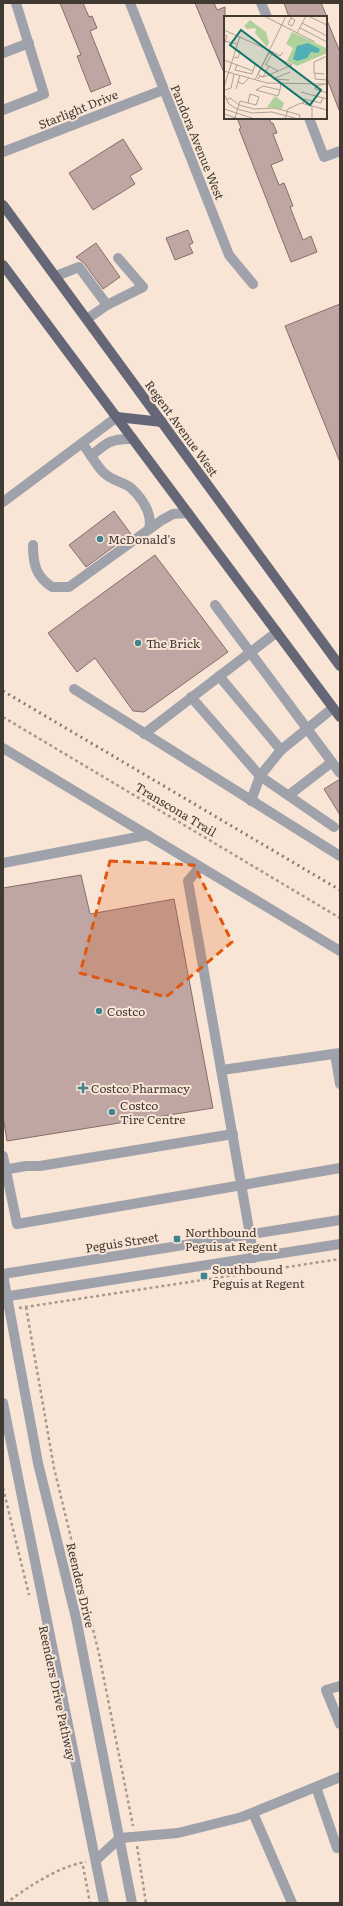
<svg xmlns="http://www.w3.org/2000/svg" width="343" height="1906" viewBox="0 0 343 1906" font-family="Literata,serif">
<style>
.building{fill:#bfa6a2;stroke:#866e6b}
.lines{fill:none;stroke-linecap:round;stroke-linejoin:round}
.path{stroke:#a7998d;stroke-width:2.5;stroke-dasharray:3 3;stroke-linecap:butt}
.minor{stroke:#a0a2ab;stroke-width:10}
.major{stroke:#656777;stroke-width:10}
.rail{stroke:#887d72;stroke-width:3;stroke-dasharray:2 4;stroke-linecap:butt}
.marked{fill:#e0570e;fill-opacity:0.2;stroke:#e0570e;stroke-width:3;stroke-dasharray:8 5;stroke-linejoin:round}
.poi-dot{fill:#3e858d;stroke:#f8e5d5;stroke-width:1.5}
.labels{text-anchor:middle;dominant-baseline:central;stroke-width:4;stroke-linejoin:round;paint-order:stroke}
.street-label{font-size:12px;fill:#413a33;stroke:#f8e5d5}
.poi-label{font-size:12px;fill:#413a33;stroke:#f8e5d5;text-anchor:start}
.inset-road{fill:none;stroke:#afa194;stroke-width:1}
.view{fill:#0f766e;fill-opacity:0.15;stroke:#0f766e;stroke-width:2}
.inset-edge{fill:none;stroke:#413a33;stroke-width:2}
</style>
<rect width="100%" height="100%" fill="#f8e5d5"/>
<g class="building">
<path d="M60 3H83L89 17 92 16 97 28 90 31 111 84 91 92 77 56 81 55Z"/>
<path d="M195 3H214L217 10 225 7V75Z"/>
<path d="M284 3H321L327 17H289Z"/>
<path d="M326 18 340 52 339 110 326 76Z"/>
<path d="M237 118H269L271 123H273L277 133 273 134 283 160 271 165 279 185 284 183 293 206 290 207 303 240 311 236 317 252 291 262 239 129 241 128Z"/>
<path d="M123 139 142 169 130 176 135 184 93 210 69 173Z"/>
<path d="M188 230 193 243 189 245 193 253 175 260 166 238Z"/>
<path d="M96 243 120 277 103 289 84 263 76 257Z"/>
<path d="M340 304V462L285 326Z"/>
<path d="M114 511 131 534 86 567 69 545Z"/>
<path d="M155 555 228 652 144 712 133 711 95 658 77 672 48 633Z"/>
<path d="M340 779V815L324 789Z"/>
<path d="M81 875 90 914 174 899 213 1108 7 1141 3 1116V888Z"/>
</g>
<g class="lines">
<g class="path">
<path d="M3 717 340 918"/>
<path d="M26 1307 54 1468 99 1654 133 1826"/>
<path d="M19 1308 340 1259"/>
<path d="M3 1488 29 1595"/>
<path d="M137 1846 146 1903"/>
<path d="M83 1866 90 1903"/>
<path d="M6 1903C28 1887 59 1866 86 1862"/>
</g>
<g class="minor">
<path d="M130 3 229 255 253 284"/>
<path d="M261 3 267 17"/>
<path d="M3 53 29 43"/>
<path d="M3 110 44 94 16 3"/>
<path d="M309 118 324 157 340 151"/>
<path d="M3 152 163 90"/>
<path d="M56 276 79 267 107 305"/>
<path d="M87 319 107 305 143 287 118 258"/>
<path d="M82 443C89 452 95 463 102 471 112 482 123 481 131 488 142 498 153 514 149 529"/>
<path d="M91 456C107 442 112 438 133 439"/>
<path d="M3 502 117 417"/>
<path d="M33 545C33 565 36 576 52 587H69L162 520 173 514 188 513"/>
<path d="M215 605 340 773"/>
<path d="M219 676 281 750"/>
<path d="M74 689 340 856"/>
<path d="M191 697 260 776 334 827"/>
<path d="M144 734 277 632"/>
<path d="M3 748 340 951"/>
<path d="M289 795 332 762"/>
<path d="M251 801 260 776 281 750 333 708"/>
<path d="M3 863 148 835"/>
<path d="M200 867 188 881 254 1258"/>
<path d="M335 1054 340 1084"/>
<path d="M222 1070 340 1053"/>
<path d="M3 1156 17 1224 340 1168"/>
<path d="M3 1170 26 1166H40L233 1134"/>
<path d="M3 1274 340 1220"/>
<path d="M3 1275 38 1463 76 1618 132 1903"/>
<path d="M3 1297 340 1244"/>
<path d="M3 1403 104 1903"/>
<path d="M340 1686 326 1690 340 1724"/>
<path d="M316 1787 337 1848 340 1847"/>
<path d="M253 1813 292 1903"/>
<path d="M96 1860 120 1838 178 1833 242 1817 340 1777"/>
</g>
<g class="major">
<path d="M3 205 340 666"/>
<path d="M3 265 340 717"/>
<path d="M117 417 162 422"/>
</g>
<path class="rail" d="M3 691 340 890"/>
</g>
<path class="marked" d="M110 861 194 865 232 942 166 997 80 973Z"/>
<g class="poi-dot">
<circle cx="100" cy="539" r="4"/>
<circle cx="138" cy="643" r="4"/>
<circle cx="99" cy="1011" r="4"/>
<path d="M81 1082h4v4h4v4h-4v4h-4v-4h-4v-4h4z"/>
<circle cx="112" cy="1112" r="4"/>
<rect x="173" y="1235" width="8" height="8" rx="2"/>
<rect x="200" y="1272" width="8" height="8" rx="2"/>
</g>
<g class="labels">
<g class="street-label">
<text transform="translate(78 109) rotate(-22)">Starlight Drive</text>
<text transform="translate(198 142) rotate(68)">Pandora Avenue West</text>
<text transform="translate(182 428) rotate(54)">Regent Avenue West</text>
<text transform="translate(176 809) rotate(31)">Transcona Trail</text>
<text transform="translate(122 1242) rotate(-9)">Peguis Street</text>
<text transform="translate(81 1585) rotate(77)">Reenders Drive</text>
<text transform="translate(58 1693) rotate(78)">Reenders Drive Pathway</text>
</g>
<g class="poi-label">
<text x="108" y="539">McDonald's</text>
<text x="146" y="643">The Brick</text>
<text x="107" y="1011">Costco</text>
<text x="91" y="1088">Costco Pharmacy</text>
<text x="120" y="1105">Costco<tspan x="120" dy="14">Tire Centre</tspan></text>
<text x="185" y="1232">Northbound<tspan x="185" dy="14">Peguis at Regent</tspan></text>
<text x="212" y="1269">Southbound<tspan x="212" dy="14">Peguis at Regent</tspan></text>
</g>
</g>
<g transform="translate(224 16)">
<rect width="103" height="103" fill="#f8e5d5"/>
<path d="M26 4 42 16 45 27 43 31 31 17 32 12 23 13 20 10ZM68 16 102 32 103 37 73 50 63 45 69 32 62 28ZM51 80 60 87 58 93 43 91Z" fill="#afd29c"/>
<path d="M84 27 96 33 94 37 87 36 83 42 73 45 69 43 73 30Z" fill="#50b0b5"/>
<path class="inset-road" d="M40 0 91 26M84 0 103 9M67 2 71 4 68 10 64 8 68 0M78 7 103 20M76 12 103 26M0 14 49 36 42 48M73 17 82 0M0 19 3 20 0 29M0 25 13 28M49 36 56 40 59 36M10 41 14 42 16 35 12 34M0 44 29 55 31 49 35 50M41 48 54 55M13 49 11 54 28 58 29 55M0 55 43 67 103 68M91 58V63L103 64M100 58 90 57V46L103 40M39 61 45 50M34 63 36 60 34 58 45 37 68 49 40 61 36 60M31 64 62 0M65 64 49 63 66 56M14 66 19 68 25 62M100 68 92 70 91 73 103 77M0 71 16 20M12 73 16 59M1 74 7 72 10 58M56 74 54 80 32 74 39 70 56 74 57 67M77 76 103 83M0 78 5 88 13 93 28 97 48 96 74 103M2 84 6 82 15 89M79 87 80 83 97 87 99 81M15 89 30 93 51 92 76 99 75 103M88 90V103M0 93 31 103M0 98 15 103M11 102 16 85 32 89 35 81 26 78 24 87M61 103 64 93 77 87 103 94"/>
<path class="view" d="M17 14 97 74 86 89 6 29Z"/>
<rect width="103" height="103" class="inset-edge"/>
</g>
<rect width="343" height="1906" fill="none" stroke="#413a33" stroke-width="8"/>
</svg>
